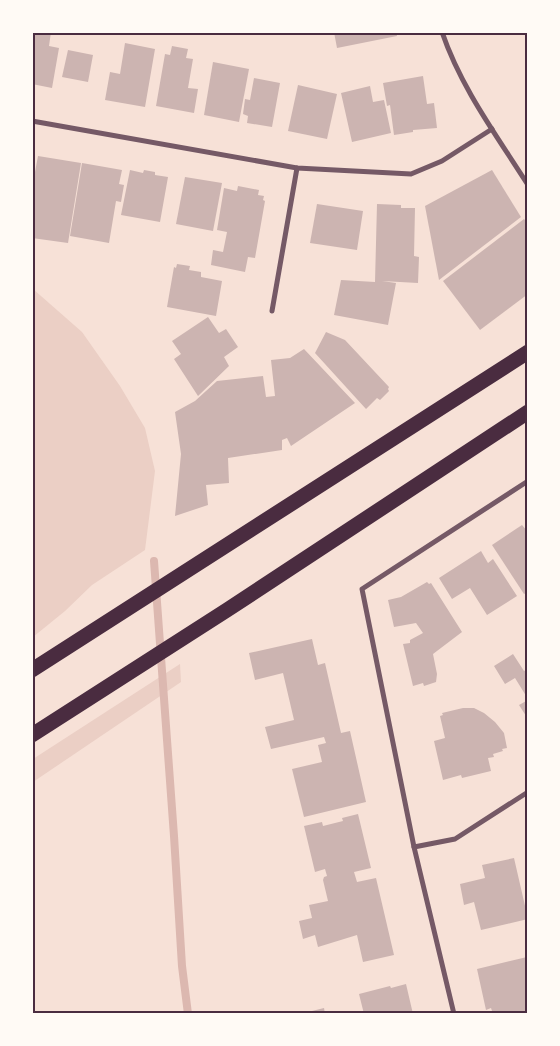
<svg xmlns="http://www.w3.org/2000/svg" width="560" height="1046" viewBox="0 0 560 1046" font-family="'Sofia Sans Condensed',sans-serif">
<style>
.green{fill:#ebcfc5}
.lines{fill:none;stroke-linecap:round;stroke-linejoin:round}
.stream{stroke:#dcb8b0;stroke-width:8}
.building{fill:#ccb4b1}
.minor{stroke:#755966;stroke-width:5}
.motorway{stroke:#4a2c40;stroke-width:15}
.neatline{fill:none;stroke:#4a2c40;stroke-width:2}
</style>
<rect width="100%" height="100%" fill="#f7e1d7"/>
<g class="green">
<path d="M33 289 82 332 120 386 145 428 155 471 145 550 92 585 65 611 33 637Z"/>
<path d="M180 664 181 682 33 782V759Z"/>
</g>
<g class="lines">
<path class="stream" d="M154 561 174 836 182 966 188 1014"/>
</g>
<g class="building">
<path d="M32 32H51L49 46 59 48 52 88 32 84Z"/>
<path d="M334 32H396L397 36 337 48Z"/>
<path d="M125 43 155 49 145 107 105 100 110 72 120 74Z"/>
<path d="M172 46 188 49 186 58 193 59 188 88 198 89 194 113 156 106 165 54 170 55Z"/>
<path d="M68 50 93 55 88 82 62 77Z"/>
<path d="M213 62 249 69 239 122 204 115Z"/>
<path d="M423 76 427 104 434 103 437 128 413 130V132L394 135 390 105 387 106 383 83Z"/>
<path d="M254 78 280 83 272 127 247 123 248 116 243 114 245 99 250 100Z"/>
<path d="M298 85 337 94 327 139 288 131Z"/>
<path d="M370 86 373 102 384 100 391 133 352 142 341 93Z"/>
<path d="M38 156 81 163 68 243 32 238V188Z"/>
<path d="M82 163 122 170 119 184 124 185 121 202 116 201 109 243 70 236Z"/>
<path d="M130 170 143 173 144 170 155 172V175L168 177 160 222 121 215Z"/>
<path d="M492 170 521 217 439 280 425 206Z"/>
<path d="M185 177 222 183 213 231 176 224Z"/>
<path d="M238 186 259 190 258 195 264 196 263 200 265 201 255 258 248 257 245 272 211 265 213 250 223 252 227 232 217 230 224 188 237 191Z"/>
<path d="M317 204 363 211 357 250 310 243Z"/>
<path d="M377 204 401 205V208H415L414 256 419 257 418 283 382 281 396 283 388 325 334 315 341 280 375 282Z"/>
<path d="M524 219 528 224V294L480 330 443 281Z"/>
<path d="M177 264 190 266 189 270 201 272V277L222 281 216 316 167 307 174 267 176 268Z"/>
<path d="M208 317 219 333 226 329 238 347 224 357 229 366 198 396 174 359 181 354 172 341Z"/>
<path d="M326 332 345 340 389 387 388 389 389 391 380 400 377 398 366 409 315 353Z"/>
<path d="M304 349 355 403 291 446 287 438 282 440V450L228 458 229 483 206 485 208 505 175 516 181 454 175 412 195 401 217 381 263 376 266 397 275 396 271 360 290 358Z"/>
<path d="M522 525 528 532V592L524 594 492 545Z"/>
<path d="M481 551 488 563 493 559 517 596 487 615 470 588 452 599 439 578Z"/>
<path d="M427 582 429 584 431 583 462 632 433 654 437 674 436 682 424 686 423 683 413 686 403 644 410 643V640L423 633 416 623 394 627 388 600 401 597Z"/>
<path d="M312 639 318 665 325 663 341 733 350 731 366 802 304 817 292 769 322 762 318 745 326 743 324 737 271 749 265 727 294 720 283 673 255 680 249 653Z"/>
<path d="M513 654 524 671 526 670 528 673V699L515 678 505 684 494 666Z"/>
<path d="M528 700V719L519 705Z"/>
<path d="M463 708H474L484 713 495 722 504 733 507 748 502 749 503 751 493 754 494 757 488 758 491 771 462 778 461 775 443 780 434 741 445 738 440 716 443 715 442 713Z"/>
<path d="M358 814 371 868 354 872 357 882 376 878 394 955 363 962 357 935 318 947 315 935 303 939 299 921 312 918 309 905 328 901 323 880 324 877 327 876 325 869 315 872 304 826 322 822 323 826 343 821 342 818Z"/>
<path d="M514 858 528 919 481 930 474 902 464 905 460 884 485 878 482 865Z"/>
<path d="M527 957 528 1014H493L491 1008 486 1010 477 969Z"/>
<path d="M406 984 413 1014H364L359 994 390 986 391 988Z"/>
<path d="M324 1008 325 1014H304V1013Z"/>
</g>
<g class="lines">
<g class="minor">
<path d="M442 32C461 88 497 136 528 185"/>
<path d="M32 121 297 168 411 174 442 161 492 129"/>
<path d="M272 311 297 168"/>
<path d="M414 847 455 839 528 792"/>
<path d="M454 1014 414 847 362 589 528 481"/>
</g>
<g class="motorway">
<path d="M32 670 528 352"/>
<path d="M32 735 227 610 528 412"/>
</g>
</g>
<rect width="560" height="1046" fill="none" stroke="#fffaf5" stroke-width="68"/>
<rect x="34" y="34" width="492" height="978" class="neatline"/>
</svg>
